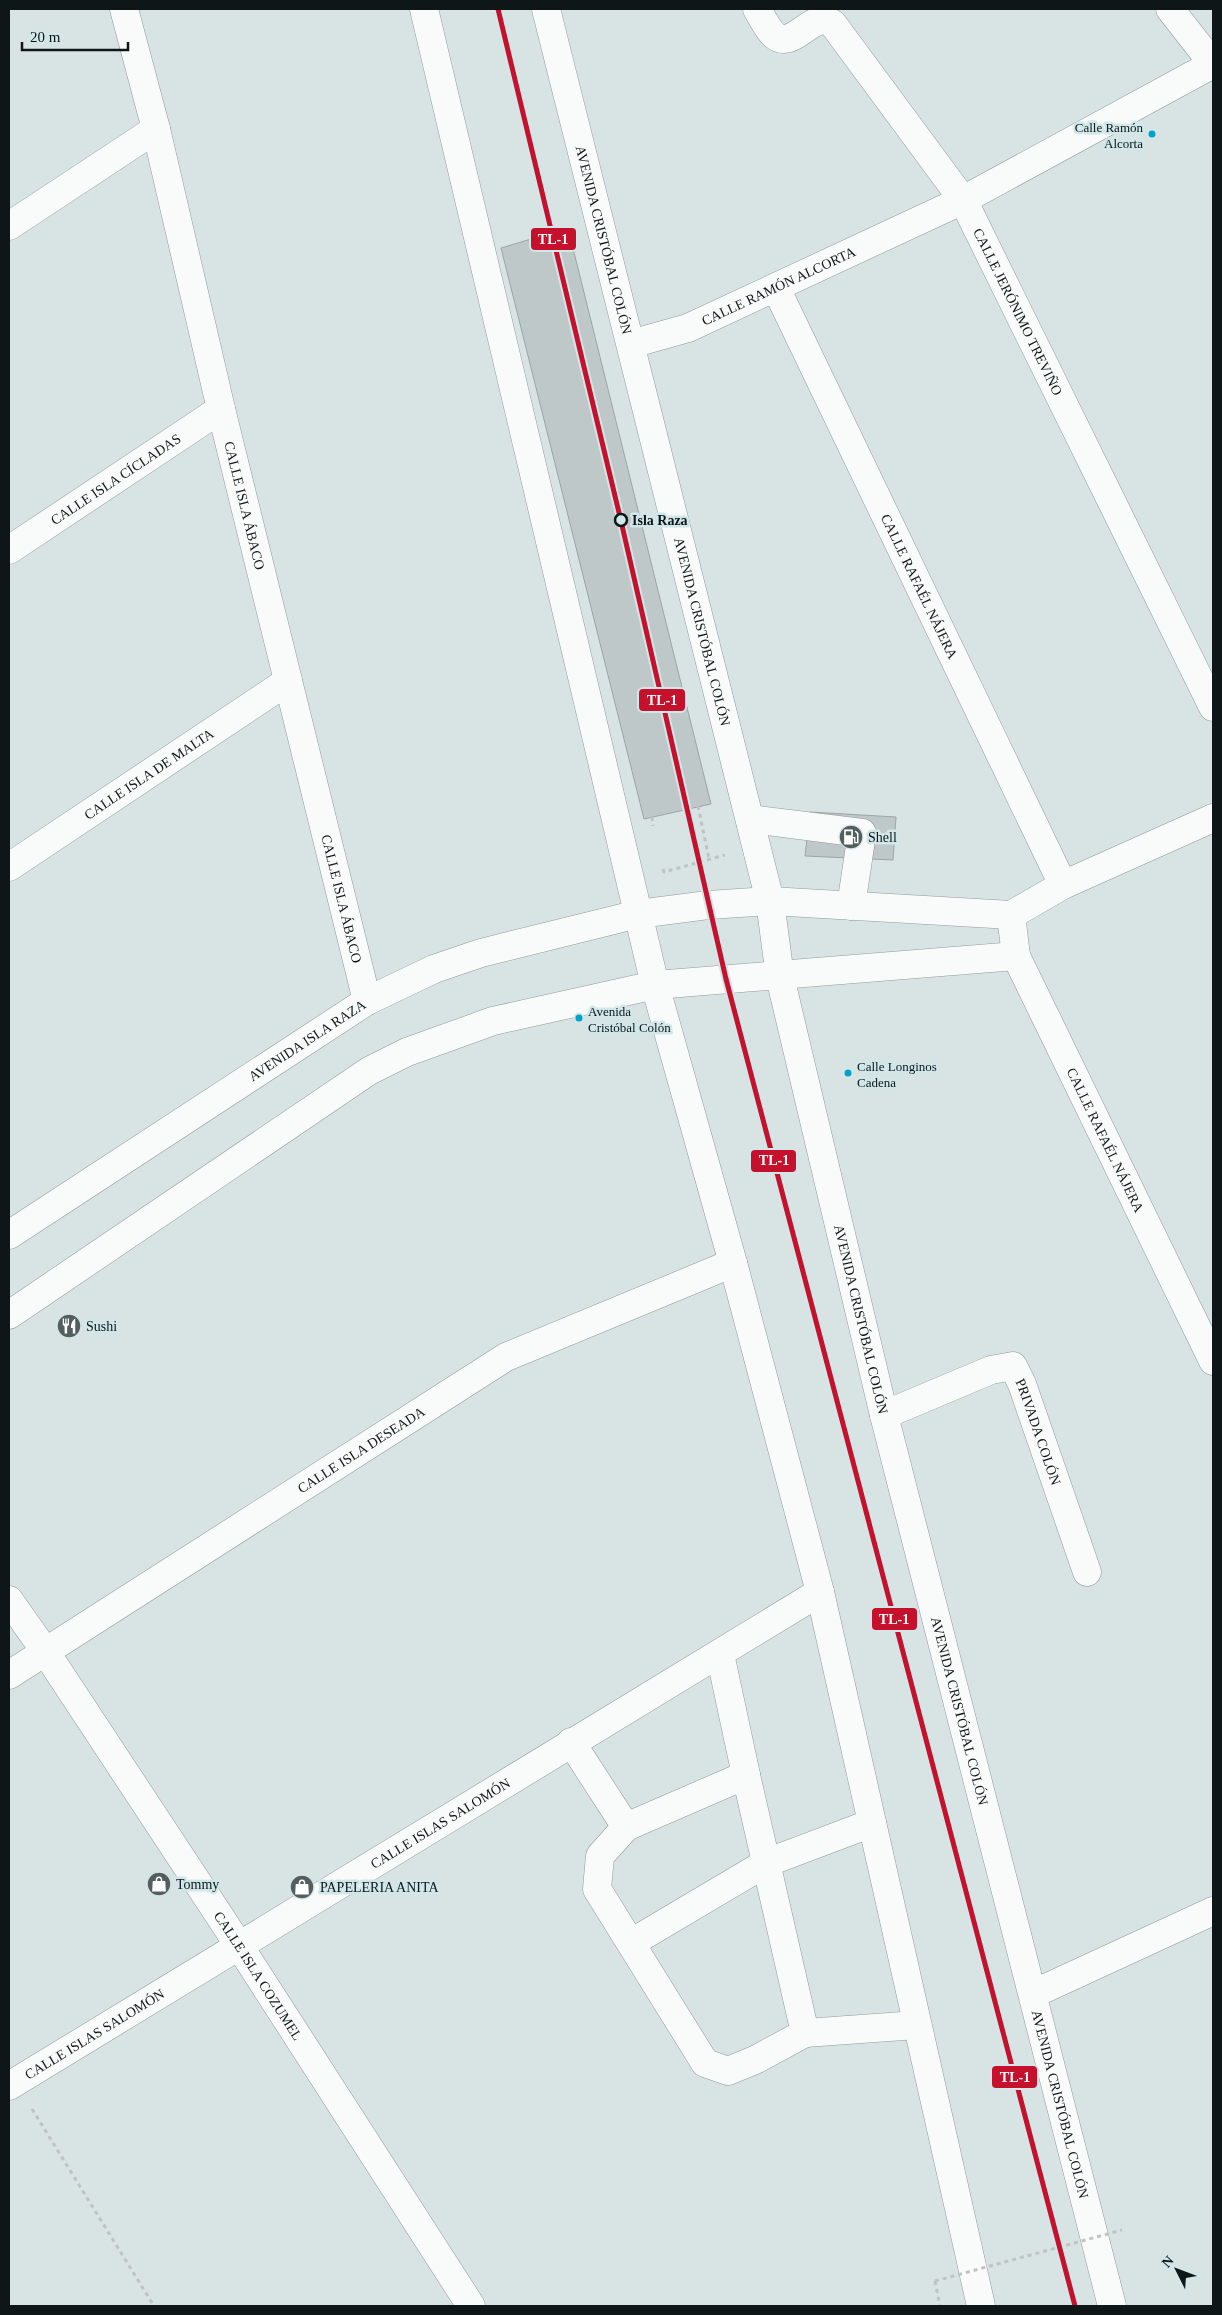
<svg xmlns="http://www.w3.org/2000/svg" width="1222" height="2315" viewBox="0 0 1222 2315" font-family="'Times New Roman',serif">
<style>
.building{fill:#bec8c8;stroke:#9da5a6}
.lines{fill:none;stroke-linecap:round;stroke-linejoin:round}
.minor-casing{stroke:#929a9b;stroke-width:29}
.major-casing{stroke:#929a9b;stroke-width:29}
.path{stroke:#bfc3c3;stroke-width:3;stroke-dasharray:4 4;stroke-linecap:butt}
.minor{stroke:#f9fbfb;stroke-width:28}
.major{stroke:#f9fbfb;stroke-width:28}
.path-bridge{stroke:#bfc3c3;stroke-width:3;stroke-dasharray:4 4;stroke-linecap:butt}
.rail-1-casing{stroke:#d2e7ea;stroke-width:9}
.rail-1{stroke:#c5112c;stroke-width:5}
.bus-dot{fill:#01a2c5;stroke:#d2e7ea;stroke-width:2}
.stop-dot{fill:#d2e7ea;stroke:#0e1617;stroke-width:2.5}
.labels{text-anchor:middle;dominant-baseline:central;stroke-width:5;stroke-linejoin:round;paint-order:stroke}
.bus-label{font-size:13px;fill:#0e1617;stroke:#d2e7ea;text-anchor:start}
.street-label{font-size:14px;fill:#0e1617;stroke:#d2e7ea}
.stop-label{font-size:14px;font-weight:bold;fill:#0e1617;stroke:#d2e7ea;text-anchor:start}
.poi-label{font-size:14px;fill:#0e1617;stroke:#d2e7ea;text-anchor:start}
.line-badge{stroke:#d2e7ea;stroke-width:2}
.badge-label{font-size:14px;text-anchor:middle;font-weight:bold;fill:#fff}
</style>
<rect width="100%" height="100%" fill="#d8e3e4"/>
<g class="building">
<path d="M568 228 711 804 644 819 501 248Z"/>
<path d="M810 812 896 817 893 860 805 856Z"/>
</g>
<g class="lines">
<g class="minor-casing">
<g id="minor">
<path id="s1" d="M124 9 156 129 221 409 367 1001"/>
<path id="s2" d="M757 9C762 17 767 29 774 35 794 52 812 8 833 24L963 200 1213 707"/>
<path d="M9 226 156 129"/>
<path id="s3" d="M776 288 1063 885"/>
<path id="s4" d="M631 344 688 328 963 200 1213 64 1170 9"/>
<path id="s5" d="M9 550 221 409"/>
<path d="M750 819 862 833 851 906"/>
<path id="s6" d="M9 867 288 681"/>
<path id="s7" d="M1011 915 1016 956 1213 1361"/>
<path id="s8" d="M9 1235 367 1001 434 969 481 953 638 914 708 905 770 901 1011 915 1063 885 1213 818"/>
<path d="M9 1315 369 1071 407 1052 493 1021 655 985 1016 956"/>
<path id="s9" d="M884 1415 991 1370 1013 1366 1022 1384 1087 1572"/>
<path id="s10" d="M9 1600 45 1651 240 1947 471 2306"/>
<path id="s11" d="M9 1675 506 1357 733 1263"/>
<path d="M571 1742 626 1827 746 1775 720 1654"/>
<path d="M626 1827 600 1856 597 1889 705 2063 728 2071 755 2060 805 2033 746 1775"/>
<path d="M631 1943 766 1863 872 1823"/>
<path d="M1033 1994 1213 1911"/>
<path d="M805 2033 917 2025"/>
<path id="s12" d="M9 2086 820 1592"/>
</g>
</g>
<g class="major-casing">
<g id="major">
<path d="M424 9 655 985 733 1263 820 1592 981 2306"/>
<path id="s13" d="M546 9 770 901 780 977 884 1415 1112 2306"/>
</g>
</g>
<g class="path">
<path d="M698 806 709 859"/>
<path d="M652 817 653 826"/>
<path d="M663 869 664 872 725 855"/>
<path d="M32 2109 154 2306"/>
<path d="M935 2281 940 2306"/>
</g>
<use href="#minor" class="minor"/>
<use href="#major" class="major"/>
<path class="path-bridge" d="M935 2281 1122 2230"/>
<g class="rail-1-casing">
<path id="rail-1" d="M498 9 621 521 726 979 1075 2306"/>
</g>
<use href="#rail-1" class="rail-1"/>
</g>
<defs>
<g id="fuel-disc" transform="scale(1.25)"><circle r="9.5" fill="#555e5f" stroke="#d2e7ea"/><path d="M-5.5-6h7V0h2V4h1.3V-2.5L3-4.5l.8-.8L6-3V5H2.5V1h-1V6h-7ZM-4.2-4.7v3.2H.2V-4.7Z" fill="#fff"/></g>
<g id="restaurant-disc" transform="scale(1.25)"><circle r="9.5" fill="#555e5f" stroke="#d2e7ea"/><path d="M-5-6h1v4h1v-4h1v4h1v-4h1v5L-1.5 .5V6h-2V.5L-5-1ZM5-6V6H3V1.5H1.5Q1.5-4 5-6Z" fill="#fff"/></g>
<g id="shop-disc" transform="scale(1.25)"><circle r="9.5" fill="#555e5f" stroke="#d2e7ea"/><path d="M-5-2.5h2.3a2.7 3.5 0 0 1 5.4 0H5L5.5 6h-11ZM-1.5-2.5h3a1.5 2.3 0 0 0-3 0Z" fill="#fff"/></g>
</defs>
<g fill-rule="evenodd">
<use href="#fuel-disc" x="851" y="837"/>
<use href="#restaurant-disc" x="69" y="1326"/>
<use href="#shop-disc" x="159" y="1884"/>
<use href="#shop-disc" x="302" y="1887"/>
</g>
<g class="bus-dot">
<circle cx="1152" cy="134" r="4.5"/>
<circle cx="579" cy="1018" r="4.5"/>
<circle cx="848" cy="1073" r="4.5"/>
</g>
<circle class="stop-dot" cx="621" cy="520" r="6"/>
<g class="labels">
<g class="bus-label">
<text x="1143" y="127" text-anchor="end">Calle Ramón<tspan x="1143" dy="16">Alcorta</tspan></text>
<text x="588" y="1011">Avenida<tspan x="588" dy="16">Cristóbal Colón</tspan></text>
<text x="857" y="1066">Calle Longinos<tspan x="857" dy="16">Cadena</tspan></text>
</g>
<g class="street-label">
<text stroke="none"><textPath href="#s13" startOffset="238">AVENIDA CRISTÓBAL COLÓN</textPath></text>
<text stroke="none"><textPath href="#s4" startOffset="159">CALLE RAMÓN ALCORTA</textPath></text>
<text stroke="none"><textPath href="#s2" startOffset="440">CALLE JERÓNIMO TREVIÑO</textPath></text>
<text stroke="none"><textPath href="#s5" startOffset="128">CALLE ISLA CÍCLADAS</textPath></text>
<text stroke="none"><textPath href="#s1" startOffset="511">CALLE ISLA ÁBACO</textPath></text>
<text stroke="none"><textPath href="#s3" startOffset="331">CALLE RAFAÉL NÁJERA</textPath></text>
<text stroke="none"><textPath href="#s13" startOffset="642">AVENIDA CRISTÓBAL COLÓN</textPath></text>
<text stroke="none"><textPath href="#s6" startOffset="168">CALLE ISLA DE MALTA</textPath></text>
<text stroke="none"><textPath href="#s1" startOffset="916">CALLE ISLA ÁBACO</textPath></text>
<text stroke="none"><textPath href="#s8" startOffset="356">AVENIDA ISLA RAZA</textPath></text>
<text stroke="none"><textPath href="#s7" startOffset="246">CALLE RAFAÉL NÁJERA</textPath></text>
<text stroke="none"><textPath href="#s13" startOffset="1348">AVENIDA CRISTÓBAL COLÓN</textPath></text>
<text stroke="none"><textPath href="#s9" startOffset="209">PRIVADA COLÓN</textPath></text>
<text stroke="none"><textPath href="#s11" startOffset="418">CALLE ISLA DESEADA</textPath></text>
<text stroke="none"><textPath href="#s13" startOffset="1752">AVENIDA CRISTÓBAL COLÓN</textPath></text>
<text stroke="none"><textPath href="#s12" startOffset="505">CALLE ISLAS SALOMÓN</textPath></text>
<text stroke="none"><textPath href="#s10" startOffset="451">CALLE ISLA COZUMEL</textPath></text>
<text stroke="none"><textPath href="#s12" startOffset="100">CALLE ISLAS SALOMÓN</textPath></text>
<text stroke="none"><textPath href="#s13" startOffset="2158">AVENIDA CRISTÓBAL COLÓN</textPath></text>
</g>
<g class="stop-label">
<text x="632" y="520">Isla Raza</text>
</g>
<g class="poi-label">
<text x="868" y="837">Shell</text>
<text x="86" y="1326">Sushi</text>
<text x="176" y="1884">Tommy</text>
<text x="320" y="1887">PAPELERIA ANITA</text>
</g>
</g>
<g class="line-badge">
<rect x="530" y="227" width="47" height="24" rx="5" fill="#c5112c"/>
<rect x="638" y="688" width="48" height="24" rx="5" fill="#c5112c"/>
<rect x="750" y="1149" width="47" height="24" rx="5" fill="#c5112c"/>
<rect x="871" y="1607" width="47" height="24" rx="5" fill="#c5112c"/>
<rect x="991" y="2065" width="47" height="24" rx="5" fill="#c5112c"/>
</g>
<g class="badge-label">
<text x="553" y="244">TL-1</text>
<text x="662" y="705">TL-1</text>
<text x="774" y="1165">TL-1</text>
<text x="894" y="1624">TL-1</text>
<text x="1015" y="2082">TL-1</text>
</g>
<rect width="1222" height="2315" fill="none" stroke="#0e1617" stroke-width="20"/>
<g transform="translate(1177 2270) rotate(312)" stroke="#d2e7ea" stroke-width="4" paint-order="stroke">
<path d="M0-4L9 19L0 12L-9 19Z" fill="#0e1617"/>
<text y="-8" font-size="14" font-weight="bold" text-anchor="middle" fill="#0e1617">N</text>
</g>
<path d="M22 42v8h106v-8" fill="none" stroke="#0e1617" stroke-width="2.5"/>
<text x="30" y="42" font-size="15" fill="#0e1617" stroke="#d2e7ea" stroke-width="4" paint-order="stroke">20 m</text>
</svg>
